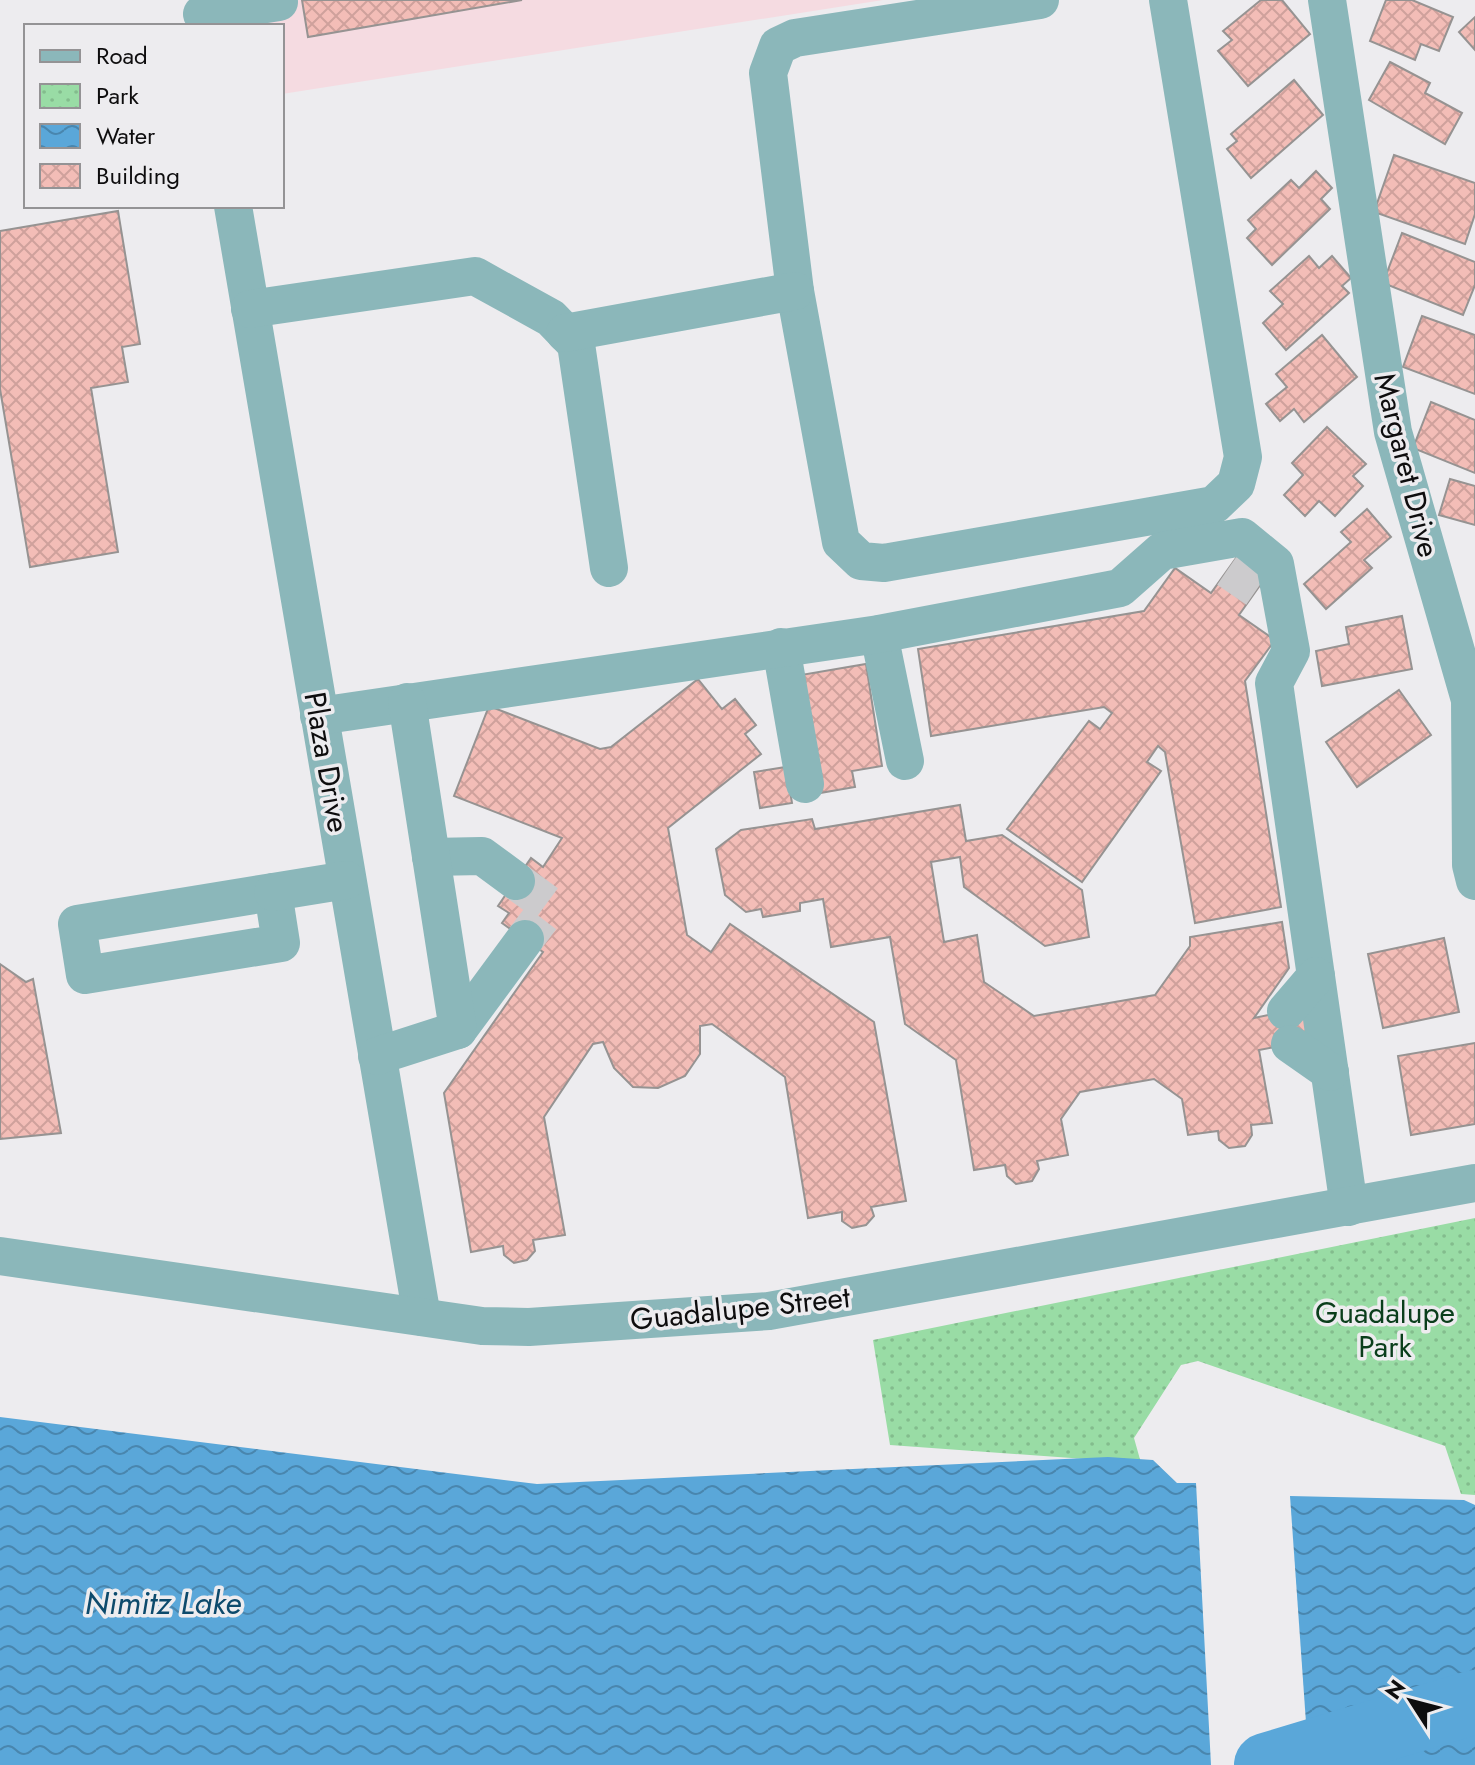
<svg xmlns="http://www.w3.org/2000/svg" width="1475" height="1765" viewBox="0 0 1475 1765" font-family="Jost,sans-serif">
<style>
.commercial{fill:#f5dbe1}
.park{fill:url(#park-dots)}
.water{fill:url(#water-waves)}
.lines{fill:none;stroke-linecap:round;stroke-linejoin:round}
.river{stroke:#5aa7d9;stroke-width:64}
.building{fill:url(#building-cross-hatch);stroke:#969392;stroke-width:2}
.minor-tunnel{stroke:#cccbcd;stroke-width:38;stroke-dasharray:38 19;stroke-linecap:butt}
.minor{stroke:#8bb7ba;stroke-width:38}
.labels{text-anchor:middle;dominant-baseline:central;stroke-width:7;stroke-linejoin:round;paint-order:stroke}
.street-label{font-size:30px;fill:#0e0d0e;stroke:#edecef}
.park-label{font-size:30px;fill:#0a3e1b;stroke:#edecef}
.water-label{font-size:32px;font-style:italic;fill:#0d4a6c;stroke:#edecef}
</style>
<defs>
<pattern id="park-dots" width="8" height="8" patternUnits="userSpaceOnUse" patternTransform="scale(2)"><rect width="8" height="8" fill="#99dca5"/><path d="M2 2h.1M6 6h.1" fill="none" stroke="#83bc8d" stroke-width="1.8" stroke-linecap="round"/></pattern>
<pattern id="water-waves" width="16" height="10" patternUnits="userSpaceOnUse" patternTransform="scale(2)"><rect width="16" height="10" fill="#5aa7d9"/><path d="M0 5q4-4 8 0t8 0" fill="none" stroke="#4986ae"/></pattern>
<pattern id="building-cross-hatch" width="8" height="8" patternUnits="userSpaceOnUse" patternTransform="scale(2)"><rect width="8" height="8" fill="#f3bdb7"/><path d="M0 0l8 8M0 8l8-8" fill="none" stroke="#cfa19c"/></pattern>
</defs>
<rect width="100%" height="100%" fill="#edecef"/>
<path class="commercial" d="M228 0H883L282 94V26H232Z"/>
<path class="park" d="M1475 1218V1495L1461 1494 1445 1446 1198 1361 1181 1365 1134 1438 1141 1463 890 1445 873 1340Z"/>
<g class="water">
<path d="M0 1417 537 1484 1108 1457 1153 1460 1177 1483H1196L1211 1765H0Z"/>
<path d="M1290 1496 1464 1500 1475 1505V1765H1309Z"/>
</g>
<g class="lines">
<path class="river" d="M1266 1765 1475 1702"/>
</g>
<g class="building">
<path d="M302 0H522L308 37Z"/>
<path d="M1261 0H1282L1310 34 1248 86 1218 51 1232 40 1223 31Z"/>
<path d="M1386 0H1412L1453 17 1439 51 1421 44 1415 60 1370 41Z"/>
<path d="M1475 17V50L1459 32Z"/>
<path d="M1390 62 1430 83 1425 93 1462 113 1445 144 1369 100Z"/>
<path d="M1294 80 1323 115 1251 178 1227 149 1237 141 1231 134Z"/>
<path d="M1394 155 1475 183V214L1465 244 1374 212Z"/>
<path d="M1316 171 1332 188 1321 199 1330 209 1272 265 1247 238 1256 229 1248 220 1291 180 1299 188Z"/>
<path d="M118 211 140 344 122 347 128 382 91 388 118 552 30 567 0 389V231Z"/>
<path d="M1402 233 1475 262V285L1463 315 1383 283Z"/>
<path d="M1309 256 1319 268 1332 256 1351 278 1342 286 1349 293 1286 350 1263 323 1283 304 1270 291Z"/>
<path d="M1422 316 1475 335V394L1403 367Z"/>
<path d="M1322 335 1357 377 1304 422 1294 409 1280 421 1266 404 1287 387 1276 374Z"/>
<path d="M1431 402 1475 420V473L1413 448Z"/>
<path d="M1327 427 1366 464 1353 476 1363 486 1335 516 1319 501 1305 516 1284 495 1303 475 1292 463Z"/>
<path d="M1450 479 1475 486V525L1439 515Z"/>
<path d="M1367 509 1391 537 1364 560 1372 568 1326 609 1304 584 1351 542 1341 532Z"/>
<path d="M1239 554 1268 574 1239 615 1275 640 1245 681 1281 907 1195 923 1165 752 1158 746 1147 762 1161 771 1082 882 1007 829 1089 721 1100 729 1112 713 1104 707 931 736 918 649 1144 611 1175 568 1211 593Z"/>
<path d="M1402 616 1412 669 1322 686 1316 651 1349 644 1346 627Z"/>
<path d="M866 664 882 766 852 771 855 787 820 793 801 675Z"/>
<path d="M698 679 722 709 735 699 756 725 745 734 761 754 668 828 687 935 711 952 730 924 874 1022 906 1201 871 1207 874 1216 866 1225 852 1228 842 1221V1212L808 1218 785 1077 712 1024 700 1026V1054L685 1076 658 1088 633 1087 614 1068 603 1042 593 1044 544 1117 565 1235 533 1240 535 1251 527 1260 514 1263 504 1255 503 1246 471 1252 444 1093 543 952 502 923 509 913 498 906 531 858 543 867 562 838 454 796 489 706 600 749 611 747Z"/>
<path d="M1399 690 1431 735 1357 787 1326 742Z"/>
<path d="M786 767 792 803 760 808 754 772Z"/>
<path d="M960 805 966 841 1002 835 1082 890 1089 937 1045 946 964 887 960 857 931 862 944 942 977 935 984 982 1034 1016 1155 995 1190 946V937L1282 922 1289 968 1254 1018 1306 1007 1312 1040 1259 1050 1272 1123 1251 1125 1252 1135 1245 1146 1229 1148 1219 1140 1218 1131 1188 1135 1182 1099 1154 1079 1080 1092 1061 1119 1068 1155 1037 1161 1039 1169 1032 1181 1016 1184 1007 1176 1005 1165 974 1170 956 1060 905 1024 890 937 831 947 823 899 800 903V911L763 917 761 909 746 912 725 895 716 849 741 830 812 819 815 829Z"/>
<path d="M1444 938 1459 1012 1383 1028 1368 954Z"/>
<path d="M0 964 26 982 33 979 61 1133 0 1139Z"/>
<path d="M1475 1043V1124L1411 1135 1398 1056Z"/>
</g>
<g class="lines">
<g class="minor-tunnel">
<path d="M1228 569 1257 589"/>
<path d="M516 881 550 906 525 939"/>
</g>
<g class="minor">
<path d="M1040 0 795 38 778 46 768 73 795 291 841 542 861 561 884 563 1214 505 1236 484 1243 457 1168 0"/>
<path d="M1327 0 1393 432 1470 700 1471 865 1475 881"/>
<path d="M202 14 279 2"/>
<path d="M233 206 422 1317"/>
<path d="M250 309 475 276 551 318 576 344 609 568"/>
<path d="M565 333 795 291"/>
<path d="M879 634 905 761"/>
<path d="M781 647 805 784"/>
<path d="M319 716 879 634 1120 588 1162 551 1242 537 1275 564 1291 651 1274 683 1349 1207"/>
<path d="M431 857 482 856 516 881"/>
<path d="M273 892 281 943 85 975 77 924Z"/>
<path d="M273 892 347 880"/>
<path d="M1286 1011 1316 976"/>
<path d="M458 1030 525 939"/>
<path d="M1290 1044 1330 1072"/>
<path d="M377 1056 458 1030 407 702"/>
<path d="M0 1256 482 1326 529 1327 769 1311 1475 1183"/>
</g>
</g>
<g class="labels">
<g class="street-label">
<text transform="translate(1407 465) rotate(76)">Margaret Drive</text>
<text transform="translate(327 762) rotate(80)">Plaza Drive</text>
<text transform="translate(740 1308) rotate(-6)">Guadalupe Street</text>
</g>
<g class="park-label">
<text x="1385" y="1312">Guadalupe<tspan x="1385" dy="34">Park</tspan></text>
</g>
<g class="water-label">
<text x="163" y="1603">Nimitz Lake</text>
</g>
</g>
<rect x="24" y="24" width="260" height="184" fill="#edecef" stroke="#949395" stroke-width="2"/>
<rect x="40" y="50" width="40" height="12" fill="#8bb7ba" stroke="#949395" stroke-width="2"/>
<text x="96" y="64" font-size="24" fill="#0e0d0e">Road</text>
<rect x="40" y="84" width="40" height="24" fill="url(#park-dots)" stroke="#949395" stroke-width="2"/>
<text x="96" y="104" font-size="24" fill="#0e0d0e">Park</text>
<rect x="40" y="124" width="40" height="24" fill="url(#water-waves)" stroke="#949395" stroke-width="2"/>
<text x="96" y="144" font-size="24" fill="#0e0d0e">Water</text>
<rect x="40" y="164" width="40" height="24" fill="url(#building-cross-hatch)" stroke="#949395" stroke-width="2"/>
<text x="96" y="184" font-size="24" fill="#0e0d0e">Building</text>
<g transform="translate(1411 1701) rotate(306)" stroke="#edecef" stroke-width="6" paint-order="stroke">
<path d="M0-6L14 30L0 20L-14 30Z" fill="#0e0d0e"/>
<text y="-12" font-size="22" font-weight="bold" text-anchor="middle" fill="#0e0d0e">N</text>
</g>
</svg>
